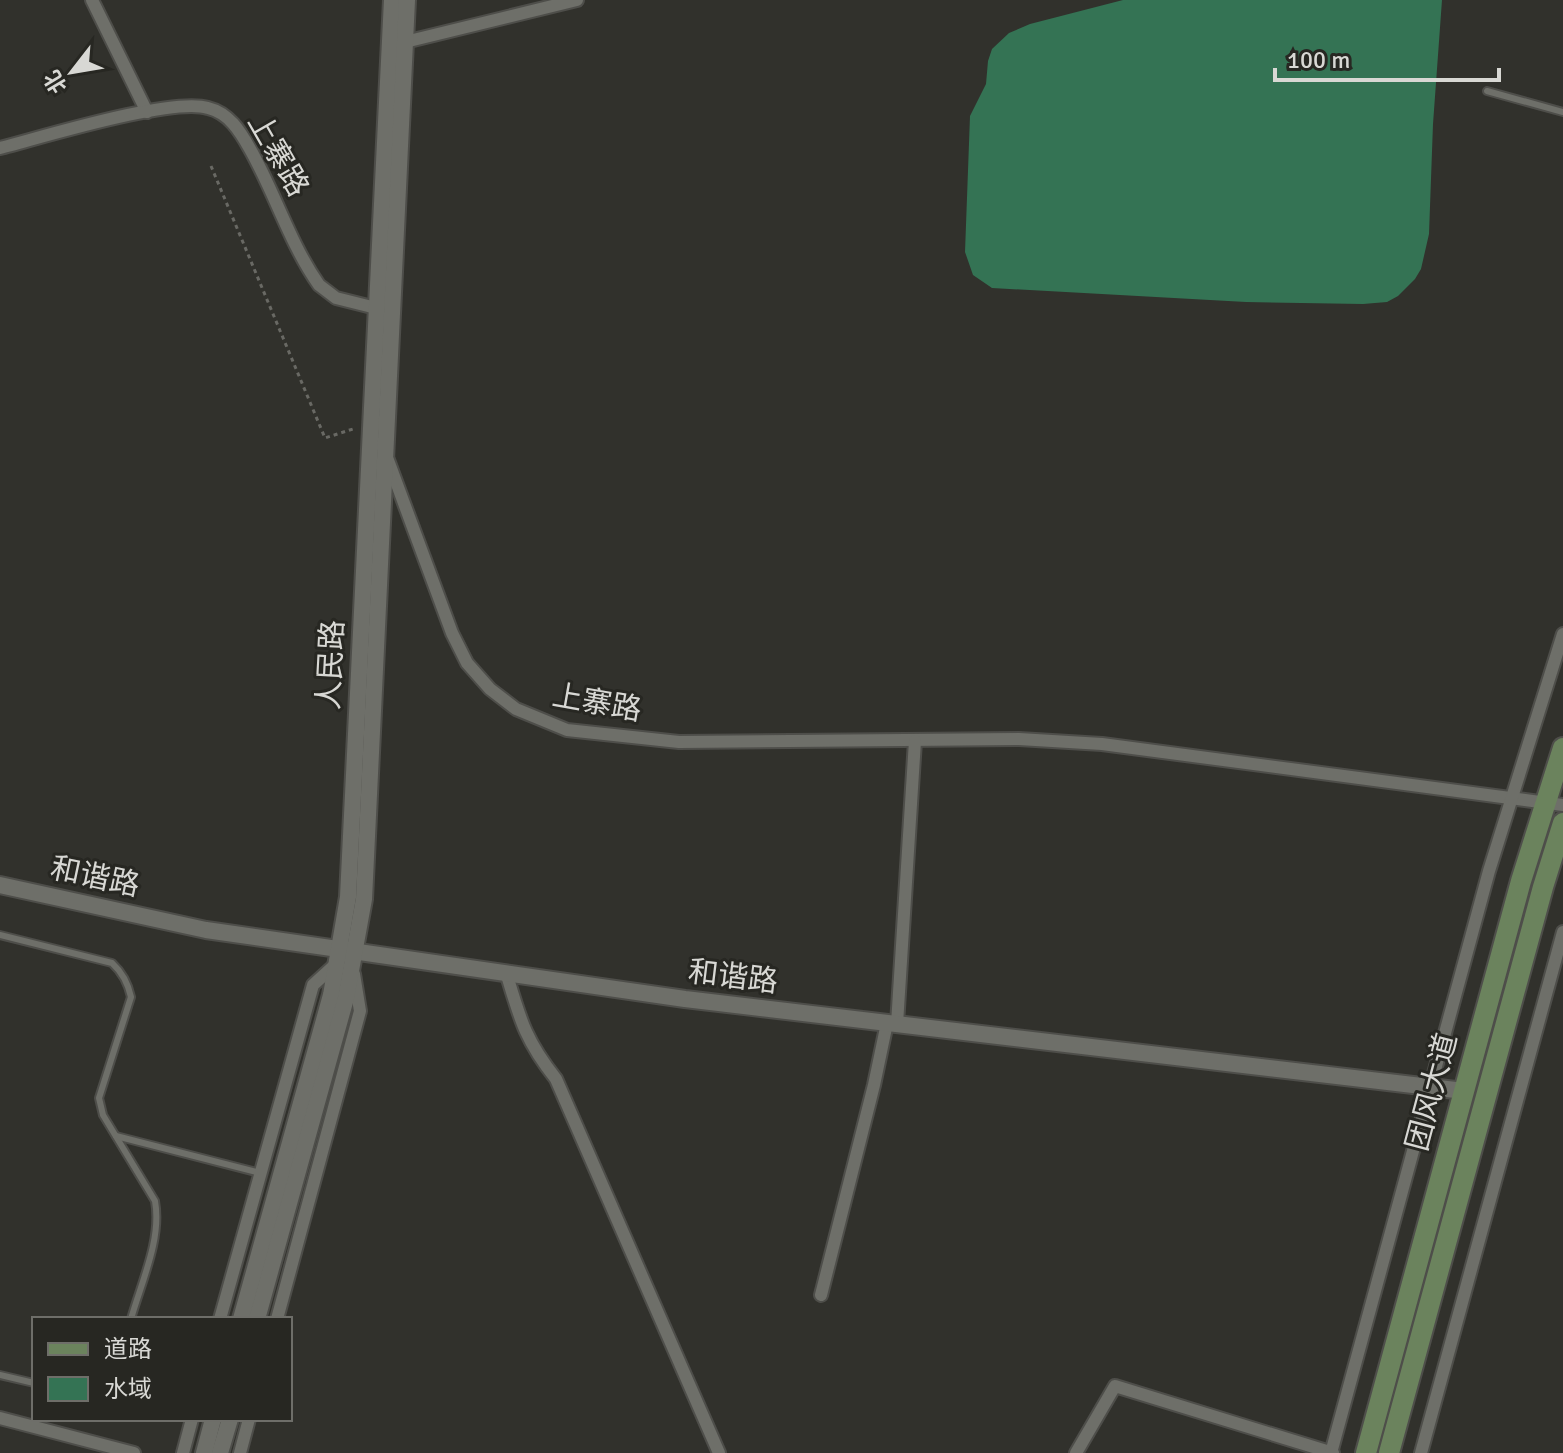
<svg xmlns="http://www.w3.org/2000/svg" width="1563" height="1453" viewBox="0 0 1563 1453" font-family="Signika,'Noto Sans SC',sans-serif">
<style>
.water{fill:#347354}
.lines{fill:none;stroke-linecap:round;stroke-linejoin:round}
.service-casing{stroke:#4e4e4a;stroke-width:10}
.minor-casing{stroke:#4e4e4a;stroke-width:16}
.tertiary-casing{stroke:#4e4e4a;stroke-width:20}
.primary-casing{stroke:#4e4e4a;stroke-width:24}
.path{stroke:#696964;stroke-width:3;stroke-dasharray:4 4;stroke-linecap:butt}
.service{stroke:#6e6f69;stroke-width:6}
.minor{stroke:#6e6f69;stroke-width:12}
.tertiary{stroke:#6e6f69;stroke-width:16}
.primary{stroke:#6b835d;stroke-width:20}
.labels{text-anchor:middle;dominant-baseline:central;stroke-width:6;stroke-linejoin:round;paint-order:stroke}
.street-label{font-size:30px;fill:#d8d8d4;stroke:#272722}
</style>
<rect width="100%" height="100%" fill="#31312c"/>
<path class="water" d="M1123 0H1442L1433 124 1429 234 1421 269 1415 279 1398 296 1387 302 1363 304 1246 302 992 288 973 275 965 252 970 116 986 84 988 61 992 49 1009 33 1030 24Z"/>
<g class="lines">
<g class="service-casing">
<g id="service">
<path d="M1487 91 1563 112"/>
<path d="M0 935 112 963C123 973 128 983 131 997L99 1098 103 1115 155 1201C162 1239 141 1283 131 1319"/>
<path d="M116 1136 260 1173"/>
<path d="M0 1375 34 1383"/>
</g>
</g>
<g class="minor-casing">
<g id="minor">
<path d="M92 0 147 112"/>
<path d="M405 42 577 0"/>
<path d="M0 148C43 137 172 97 208 108 229 113 240 131 250 149 275 193 290 244 319 285L336 298 376 308"/>
<path d="M388 460 452 633 467 663 490 689 516 709 567 730 679 742 1019 739 1102 744 1563 805"/>
<path d="M506 972C520 1019 525 1040 556 1079L719 1453"/>
<path d="M897 1024 915 741"/>
<path d="M821 1295 874 1085 887 1023"/>
<path d="M220 1319 313 985 336 964"/>
<path d="M277 1319 360 1011 354 974"/>
<path d="M0 1418 134 1453"/>
<path d="M183 1453 192 1419"/>
<path d="M240 1453 249 1419"/>
<path d="M1076 1453 1115 1386 1333 1453"/>
<path d="M1331 1453 1489 871 1563 634"/>
<path d="M1421 1453 1563 932"/>
</g>
</g>
<g class="tertiary-casing">
<g id="tertiary">
<path d="M0 885 206 930 685 999 1464 1091"/>
<path d="M241 1319 331 995 348 897 392 0"/>
<path d="M257 1319 346 998 364 899 407 0"/>
<path d="M204 1453 213 1419"/>
<path d="M220 1453 230 1419"/>
</g>
</g>
<g class="primary-casing">
<g id="primary">
<path d="M1366 1453 1521 881 1563 748"/>
<path d="M1389 1453 1543 887 1563 823"/>
</g>
</g>
<path class="path" d="M211 166 325 438 356 428"/>
<use href="#service" class="service"/>
<use href="#minor" class="minor"/>
<use href="#tertiary" class="tertiary"/>
<use href="#primary" class="primary"/>
</g>
<g class="labels">
<g class="street-label">
<text transform="translate(278 155) rotate(60)">上寨路</text>
<text transform="translate(331 665) rotate(-87)">人民路</text>
<text transform="translate(597 703) rotate(10)">上寨路</text>
<text transform="translate(95 877) rotate(12)">和谐路</text>
<text transform="translate(733 977) rotate(7)">和谐路</text>
<text transform="translate(1432 1092) rotate(-75)">团风大道</text>
</g>
</g>
<rect x="32" y="1317" width="260" height="104" fill="#272722" stroke="#6e6e69" stroke-width="2"/>
<rect x="48" y="1343" width="40" height="12" fill="#6b835d" stroke="#6e6e69" stroke-width="2"/>
<text x="104" y="1357" font-size="24" fill="#d8d8d4">道路</text>
<rect x="48" y="1377" width="40" height="24" fill="#347354" stroke="#6e6e69" stroke-width="2"/>
<text x="104" y="1397" font-size="24" fill="#d8d8d4">水域</text>
<g transform="translate(72 72) rotate(239)" stroke="#272722" stroke-width="6" paint-order="stroke">
<path d="M0-6L14 30L0 20L-14 30Z" fill="#d8d8d4"/>
<text y="-12" font-size="22" font-weight="bold" text-anchor="middle" fill="#d8d8d4">北</text>
</g>
<path d="M1275 68v12h224v-12" fill="none" stroke="#d8d8d4" stroke-width="4"/>
<text x="1287" y="68" font-size="24" fill="#d8d8d4" stroke="#272722" stroke-width="6" paint-order="stroke">100 m</text>
</svg>
